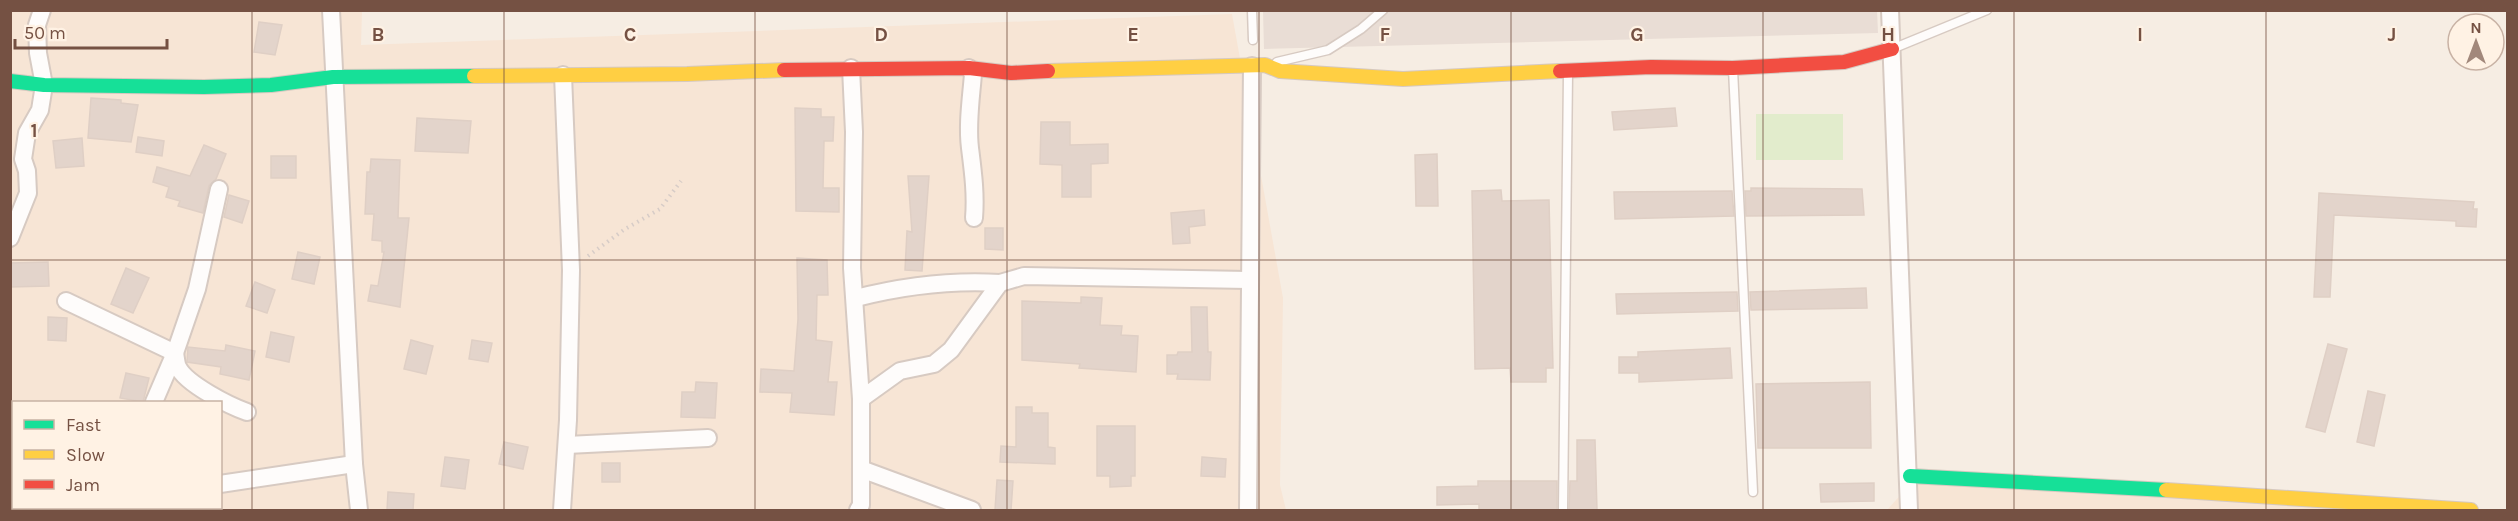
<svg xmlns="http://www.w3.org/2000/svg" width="2518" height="521" viewBox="0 0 2518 521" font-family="Karla,sans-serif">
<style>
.residential{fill:#f7e5d5;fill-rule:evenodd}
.industrial{fill:#e9ddd5}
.green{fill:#e2eccc}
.building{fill:#e3d4cb;stroke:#dfcfc5;stroke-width:1.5}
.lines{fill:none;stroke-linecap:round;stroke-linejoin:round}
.lane-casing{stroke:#d7cac2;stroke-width:11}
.street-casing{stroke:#d7cac2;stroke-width:20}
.fast-casing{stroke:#d6c9c0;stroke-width:16}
.slow-casing{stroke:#d6c9c0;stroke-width:16}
.jam-casing{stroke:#d6c9c0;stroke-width:16}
.path{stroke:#d7ccc7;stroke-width:4;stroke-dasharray:1.5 4.5;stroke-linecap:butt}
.lane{stroke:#fefcfb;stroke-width:8}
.street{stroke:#fefcfb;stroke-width:16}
.fast{stroke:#16e098;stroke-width:14}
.slow{stroke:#ffcf43;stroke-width:14}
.jam{stroke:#f24e42;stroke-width:14}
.grid{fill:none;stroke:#755143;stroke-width:1.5;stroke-opacity:0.55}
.grid-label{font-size:20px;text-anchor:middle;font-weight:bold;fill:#755143;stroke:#fff2e4;stroke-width:4.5;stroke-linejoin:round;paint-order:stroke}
</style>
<rect width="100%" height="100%" fill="#f6ede3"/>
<g class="residential">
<path d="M10 11H362L361 45 1232 14 1283 298 1280 485 1286 510H11ZM14 402H220V508H14Z"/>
<path d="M1923 470 2457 510H1887Z"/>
</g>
<path class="industrial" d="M1877 10 1878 33 1264 49 1263 11Z"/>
<rect class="green" x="1756" y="114" width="87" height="46"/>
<g class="building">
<path d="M259 22 282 25 275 55 254 52Z"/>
<path d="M91 98 121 100V103L138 105 131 142 88 138Z"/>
<path d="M795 108 821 109V117H834L833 141H824L823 188H839V212L796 211Z"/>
<path d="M1675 108 1677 126 1614 130 1612 112Z"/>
<path d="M417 118 471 121 468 153 415 151Z"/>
<path d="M1041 122H1070V145L1108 144V163L1091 164V197H1062V165L1040 164Z"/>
<path d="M138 137 164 141 162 156 136 152Z"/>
<path d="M82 138 84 166 56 168 53 141Z"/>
<path d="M204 145 226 154 216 179 209 186 203 213 178 206 180 201 166 197 169 187 153 182 157 167 190 176Z"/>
<path d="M1437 154 1438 206H1416L1415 155Z"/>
<rect x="271" y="156" width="25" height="22"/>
<path d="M371 159 400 160 398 218H409L400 307 368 301 371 285 378 286 384 252H382V241L372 240 374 214H365L367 172H370Z"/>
<path d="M908 176H929L922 271 905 270 907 231 912 232Z"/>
<path d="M1751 188 1862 189 1864 215 1746 216 1745 191H1751Z"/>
<path d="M1501 190 1502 201 1549 200 1553 368H1546V382H1511L1510 368 1475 369 1472 191Z"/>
<path d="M1732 191 1734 216 1615 219 1614 192Z"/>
<path d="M2319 193 2474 202 2473 209H2477L2476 227 2456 226V221L2334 215 2330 297H2314Z"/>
<path d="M229 195 249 201 242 223 224 217Z"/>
<path d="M1204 210 1205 225 1189 227 1190 243 1173 244 1171 213Z"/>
<path d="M985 228H1003V250L985 249Z"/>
<path d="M298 252 320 257 314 284 292 279Z"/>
<path d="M797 258 827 260 828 295H817L816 340 832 342 828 382H837L834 415 790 412 792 393 760 392 761 369 794 371 798 319Z"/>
<path d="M48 262 49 286 10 287V263Z"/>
<path d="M126 268 149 278 133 313 111 304Z"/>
<path d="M255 282 275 290 267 313 246 306Z"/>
<path d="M1866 288 1867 308 1751 310 1750 292Z"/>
<path d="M1737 292 1738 311 1617 314 1616 294Z"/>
<path d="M1081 297 1102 298 1100 325 1122 326 1121 335 1138 336 1136 372 1079 368 1080 364 1022 360V301L1081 303Z"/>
<path d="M1191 307H1207L1208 352H1211L1210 380 1177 379 1178 374H1167V355H1177L1178 352H1192Z"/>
<path d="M48 317 67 318 66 341 48 340Z"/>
<path d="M271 332 294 337 289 362 266 357Z"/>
<path d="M411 340 433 346 426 374 404 369Z"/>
<path d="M472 340 492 343 488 362 469 359Z"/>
<path d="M2328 344 2347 349 2325 432 2306 427Z"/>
<path d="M226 345 255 351 249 380 220 374 221 367 187 362 188 347 225 351Z"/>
<path d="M1730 348 1732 378 1639 382V373H1619V357H1638V352Z"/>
<path d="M126 373 149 378 143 402 120 398Z"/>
<path d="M696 382 717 383 715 418 681 417 682 392H695Z"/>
<path d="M1870 382 1871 448H1758L1756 384Z"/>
<path d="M2368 391 2385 395 2374 446 2357 442Z"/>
<path d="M1016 407H1032V413H1048V447L1055 448V464L1000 462 1001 446 1016 447Z"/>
<path d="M1097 426H1135V476H1131V486L1110 487V476H1097Z"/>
<path d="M1577 440H1595L1597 510H1569L1570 481H1577Z"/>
<path d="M504 442 528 447 523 469 499 464Z"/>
<path d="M445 457 469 460 465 489 441 486Z"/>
<path d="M1202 457 1226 459 1225 477 1201 476Z"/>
<rect x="602" y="463" width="18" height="19"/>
<path d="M997 480 1013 481 1011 510H995Z"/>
<path d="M1478 481H1557V510H1479V504L1437 505V487L1478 486Z"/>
<path d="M1874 483V501L1821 502 1820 484Z"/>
<path d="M388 492 414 494 413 510H387Z"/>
</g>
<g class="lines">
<g class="lane-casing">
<g id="lane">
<path d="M1252 10 1253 40"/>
<path d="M1892 49 1987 10"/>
<path d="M1277 62 1328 50 1361 29 1383 10"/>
<path d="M1733 69 1753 492"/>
<path d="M1563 510 1568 74"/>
</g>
</g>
<g class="street-casing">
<g id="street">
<path d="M331 10 354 464 359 510"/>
<path d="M1890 10 1909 510"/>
<path d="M851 68 854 132 852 268 861 399"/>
<path d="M969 68 973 74C971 99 967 124 970 148 973 172 976 194 974 218"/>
<path d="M10 238 28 193 27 171 23 159 27 133 40 110 44 85 38 53 37 25 42 10"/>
<path d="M856 298C903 286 951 280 1000 283"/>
<path d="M66 301 175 353C176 357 176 363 178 367 186 384 230 406 247 412"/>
<path d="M154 402 175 353 197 289 219 189"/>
<path d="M567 445 708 438"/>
<path d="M861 469 972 510"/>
<path d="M220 484 354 464"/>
<path d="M45 510 58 508"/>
<path d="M562 510 568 420 571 270 563 75"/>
<path d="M858 510 861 505V399L900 371 934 364 951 350 1000 283 1024 276 1248 280"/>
<path d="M1248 510 1252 66"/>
</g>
</g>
<g class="fast-casing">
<g id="fast">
<path d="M10 81 44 85 204 87 271 85 333 77 474 76"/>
<path d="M1910 476 2166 490"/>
</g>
</g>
<g class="slow-casing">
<g id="slow">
<path d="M1048 71 1265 65 1280 71 1403 79 1560 71"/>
<path d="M474 76 687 74 784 70"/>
<path d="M2166 490 2471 510"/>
</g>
</g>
<g class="jam-casing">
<g id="jam">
<path d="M784 70 969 68 1011 73 1048 71"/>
<path d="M1560 71 1651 67 1733 68 1844 62 1892 49"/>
</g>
</g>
<path class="path" d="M588 256 625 229 660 209 681 181"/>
<use href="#lane" class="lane"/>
<use href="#street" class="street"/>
<use href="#fast" class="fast"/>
<use href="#slow" class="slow"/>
<use href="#jam" class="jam"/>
</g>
<path class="grid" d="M252 10V510M504 10V510M755 10V510M1007 10V510M1259 10V510M1511 10V510M1763 10V510M2014 10V510M2266 10V510M10 260H2508"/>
<g class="grid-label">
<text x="378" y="41">B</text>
<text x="630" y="41">C</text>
<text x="881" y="41">D</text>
<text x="1133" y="41">E</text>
<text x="1385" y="41">F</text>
<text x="1637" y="41">G</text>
<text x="1888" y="41">H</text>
<text x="2140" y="41">I</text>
<text x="2392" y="41">J</text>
<text x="34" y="137">1</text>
</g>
<rect width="2518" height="521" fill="none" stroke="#755143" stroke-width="24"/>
<rect x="12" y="401" width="210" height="108" fill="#fff2e4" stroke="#c8b2a4" stroke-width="1.5"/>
<rect x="24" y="420" width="30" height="9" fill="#16e098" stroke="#c8b2a4" stroke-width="1.5"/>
<text x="66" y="431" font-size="18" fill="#755143">Fast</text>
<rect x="24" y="450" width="30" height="9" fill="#ffcf43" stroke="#c8b2a4" stroke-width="1.5"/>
<text x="66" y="461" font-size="18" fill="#755143">Slow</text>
<rect x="24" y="480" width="30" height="9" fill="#f24e42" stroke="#c8b2a4" stroke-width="1.5"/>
<text x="66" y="491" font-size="18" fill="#755143">Jam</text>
<g transform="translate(2476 42)"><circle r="28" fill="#fff2e4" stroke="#c8b2a4" stroke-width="1.5"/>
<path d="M0-4.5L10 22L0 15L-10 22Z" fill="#a2887b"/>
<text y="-9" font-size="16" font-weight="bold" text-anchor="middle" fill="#755143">N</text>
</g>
<path d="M15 39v9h152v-9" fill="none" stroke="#755143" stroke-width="3"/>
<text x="24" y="39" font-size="18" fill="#755143" stroke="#fff2e4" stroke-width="4.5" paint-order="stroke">50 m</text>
</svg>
